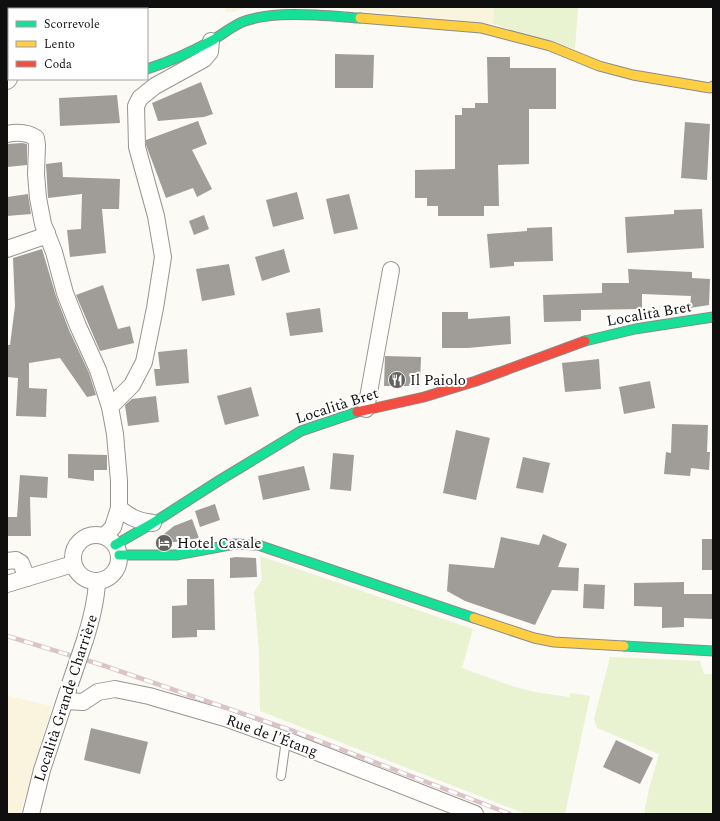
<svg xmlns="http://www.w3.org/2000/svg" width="720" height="821" viewBox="0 0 720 821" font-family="Spectral,serif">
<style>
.farmland{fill:#faf4df}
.green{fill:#e9f3d2}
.building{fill:#a09d99}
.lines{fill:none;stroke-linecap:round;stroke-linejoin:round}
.lane-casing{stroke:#969592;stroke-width:10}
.street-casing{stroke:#969592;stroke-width:18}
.fast-casing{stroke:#8c8b89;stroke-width:11}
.slow-casing{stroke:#8c8b89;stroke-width:11}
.jam-casing{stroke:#8c8b89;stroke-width:11}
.lane{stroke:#fffefd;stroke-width:8}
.street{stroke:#fffefd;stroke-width:16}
.fast{stroke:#16e098;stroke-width:9}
.slow{stroke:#ffcf43;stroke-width:9}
.jam{stroke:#f24e42;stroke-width:9}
.rail-casing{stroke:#dac4c7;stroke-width:4.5}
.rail{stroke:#fff;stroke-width:3;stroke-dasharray:9;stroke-linecap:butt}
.street-bridge-casing{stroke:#969592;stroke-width:18;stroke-linecap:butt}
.street-bridge{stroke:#fffefd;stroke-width:16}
.labels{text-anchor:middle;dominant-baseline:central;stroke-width:4;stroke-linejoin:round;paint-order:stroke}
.street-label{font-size:15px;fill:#0f0f0f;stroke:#fff}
.poi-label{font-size:15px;fill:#0f0f0f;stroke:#fff;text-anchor:start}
</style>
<rect width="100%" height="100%" fill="#fcfaf4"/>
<g class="farmland">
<path d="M225 7H246L235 12H226Z"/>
<path d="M328 7H494L493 24Z"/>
<path d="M7 696 52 706 20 814H7Z"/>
</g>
<g class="green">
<path d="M494 7H578L575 49 493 24Z"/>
<path d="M260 556 473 629 462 668 512 686 534 692 570 697V693L590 696 565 814H526L260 711 259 652 254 592 262 580Z"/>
<path d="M610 657 700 661 704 674H713V814H644L649 789 659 754 597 728 594 719Z"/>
</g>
<g class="building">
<path d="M335 54 374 55 373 88H335Z"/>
<path d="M487 57H510V68H556V109H529V164L498 165 499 206H484V216H438V206H427V198H415V170L455 169V115H462V108H475V103H488Z"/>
<path d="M201 82 213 114 204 117 158 121 152 103Z"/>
<path d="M117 95 120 123 60 126 59 98Z"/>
<path d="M198 121 207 144 192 150 212 189 197 197 193 188 166 198 146 145V140Z"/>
<path d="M685 122 710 124 707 180 681 178Z"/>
<path d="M22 143 27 144V165L7 167V144Z"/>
<path d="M62 162 63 177 120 179 119 209H102L106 253 70 257 67 230 81 229 82 194 48 198 46 164Z"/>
<path d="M297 192 304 219 273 227 266 200Z"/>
<path d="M28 194 31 214 7 216V197Z"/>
<path d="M349 194 358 229 334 234 326 199Z"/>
<path d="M702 209 704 248 627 253 625 217 674 214V210Z"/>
<path d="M204 215 209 229 194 235 189 221Z"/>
<path d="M552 227 553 261 514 262V266L490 268 487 234 527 231V228Z"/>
<path d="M42 249 56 296 69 330 89 373 96 395 87 397 60 358 29 363V388L47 389 46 417 16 416 18 378 7 377V345H10L15 306 13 258Z"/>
<path d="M284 249 290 272 262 281 255 257Z"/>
<path d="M229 264 235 295 202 301 196 269Z"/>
<path d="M628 269 692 272V278L710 279 709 305 690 308 691 296 642 294V309L581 310V321L544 322 543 295 602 293V283H629Z"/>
<path d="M103 285 118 329 130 326 134 343 100 351 76 295Z"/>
<path d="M320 308 323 332 290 336 286 313Z"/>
<path d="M442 312H468V319L510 316 511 344 468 348H442Z"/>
<path d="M187 349 189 383 156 386 154 369H160L158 352Z"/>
<path d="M385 356 421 357 420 385 414 386H384Z"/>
<path d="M599 359 601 389 565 392 562 363Z"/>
<path d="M650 381 655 408 624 414 619 387Z"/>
<path d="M251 387 259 416 225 425 217 396Z"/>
<path d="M156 396 159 422 128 426 125 405 132 399Z"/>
<path d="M672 424 708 425 707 452H710L709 470 691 468 690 476 664 474 666 452 671 453Z"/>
<path d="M456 430 490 438 476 500 443 493Z"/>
<path d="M333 453 354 455 351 491 330 489Z"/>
<path d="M68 454 107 455V470H94V481L68 478Z"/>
<path d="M523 457 550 463 543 493 516 488Z"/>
<path d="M304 466 310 490 263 500 258 476Z"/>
<path d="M20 475 48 477 47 498 30 497 31 536H7V517H17Z"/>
<path d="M215 504 220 520 200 527 195 511Z"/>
<path d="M192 519 199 538 175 542H160L159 538 174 526Z"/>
<path d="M543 534 567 544 558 567 579 568 578 591 552 590 535 625 465 601 447 591 449 564 494 568 501 537 539 545Z"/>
<rect x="702" y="539" width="11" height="31"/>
<path d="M236 557 256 558 257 577 230 578V558Z"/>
<path d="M187 579H214L215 630H197V637L172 638V606L187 605Z"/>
<path d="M684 582V594H713V619L684 618V627L662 628V607L634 606V583Z"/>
<path d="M584 584 605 585 604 609 583 608Z"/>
<path d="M91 728 148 742 140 774 84 760Z"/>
<path d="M616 740 653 758 640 784 603 767Z"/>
</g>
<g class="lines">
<g class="lane-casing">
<path id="lane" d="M281 776 286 740"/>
</g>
<g class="street-casing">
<g id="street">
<path d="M7 81 9 79"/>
<path d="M7 134C17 132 27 132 36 138L37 145 36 174 38 198 43 224 54 252 65 293 78 326 98 370 110 407 115 434 119 481V508L113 527 105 536"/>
<path d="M7 249 39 238 47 233"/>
<path d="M110 407 132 385 144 362 155 308 163 257 156 216 137 147 136 106 140 98 155 86 204 59 210 52 211 41"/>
<path d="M366 409 391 270"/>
<path d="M119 508C130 518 139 521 153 523"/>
<circle cx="96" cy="558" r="23"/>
<path d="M7 561 16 560 21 563 27 578"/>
<path d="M7 584 73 564"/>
<path d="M85 640C91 621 96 603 97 582"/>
<path d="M65 701 83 702 98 692 115 689 149 696 225 718 286 740 475 814"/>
<path d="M31 814 42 770 68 691"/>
</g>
</g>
<g class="fast-casing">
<g id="fast">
<path d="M147 69C169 62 191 52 211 41 222 35 233 25 245 21 277 10 327 16 360 18"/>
<path d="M585 341 635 329 713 317"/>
<path d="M115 545 153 523 220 480 301 431 357 412"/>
<path d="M119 555H176L235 544 258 545 474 618"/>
<path d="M624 646 713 651"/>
</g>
</g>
<g class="slow-casing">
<g id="slow">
<path d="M360 18 481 28 550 46 599 66 633 75 710 88 713 86"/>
<path d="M474 618 534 638 554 642 624 646"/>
</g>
</g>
<g class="jam-casing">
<path id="jam" d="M357 412 424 397 476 381 585 341"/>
</g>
<use href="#lane" class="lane"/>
<use href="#street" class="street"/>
<use href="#fast" class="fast"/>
<use href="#slow" class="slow"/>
<use href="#jam" class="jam"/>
<g class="rail-casing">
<path id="rail" d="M7 636 102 665 296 732 510 814"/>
</g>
<use href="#rail" class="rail"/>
<g class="street-bridge-casing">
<path id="street-bridge" d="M70 684 85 640"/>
</g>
<use href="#street-bridge" class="street-bridge"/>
</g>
<defs>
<g id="restaurant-disc" transform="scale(0.9)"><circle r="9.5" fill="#62615f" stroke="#fff"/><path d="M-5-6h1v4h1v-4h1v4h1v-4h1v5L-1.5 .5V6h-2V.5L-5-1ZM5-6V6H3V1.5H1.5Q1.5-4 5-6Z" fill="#fff"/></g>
<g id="hotel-disc" transform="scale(0.9)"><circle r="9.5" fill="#62615f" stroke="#fff"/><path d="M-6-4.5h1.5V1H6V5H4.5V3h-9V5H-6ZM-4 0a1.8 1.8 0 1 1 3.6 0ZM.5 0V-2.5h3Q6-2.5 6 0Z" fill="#fff"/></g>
</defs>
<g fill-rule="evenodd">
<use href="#restaurant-disc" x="397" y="380"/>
<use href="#hotel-disc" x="164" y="543"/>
</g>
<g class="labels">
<g class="street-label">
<text transform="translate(649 314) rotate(-10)">Località Bret</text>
<text transform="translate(337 406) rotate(-18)">Località Bret</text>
<text transform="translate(66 698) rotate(-72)">Località Grande Charrière</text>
<text transform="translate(272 736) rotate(20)">Rue de l'Étang</text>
</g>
<g class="poi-label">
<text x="410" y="380">Il Paiolo</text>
<text x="177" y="543">Hotel Casale</text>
</g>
</g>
<rect width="720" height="821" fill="none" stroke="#0f0f0f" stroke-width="16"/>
<rect x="8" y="8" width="140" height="72" fill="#ffffff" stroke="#9f9f9f"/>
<rect x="16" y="21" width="20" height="6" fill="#16e098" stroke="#9f9f9f"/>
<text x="44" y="28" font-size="12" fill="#0f0f0f">Scorrevole</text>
<rect x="16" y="41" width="20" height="6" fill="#ffcf43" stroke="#9f9f9f"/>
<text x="44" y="48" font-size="12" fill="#0f0f0f">Lento</text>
<rect x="16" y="61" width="20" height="6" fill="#f24e42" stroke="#9f9f9f"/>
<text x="44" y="68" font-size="12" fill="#0f0f0f">Coda</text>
</svg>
